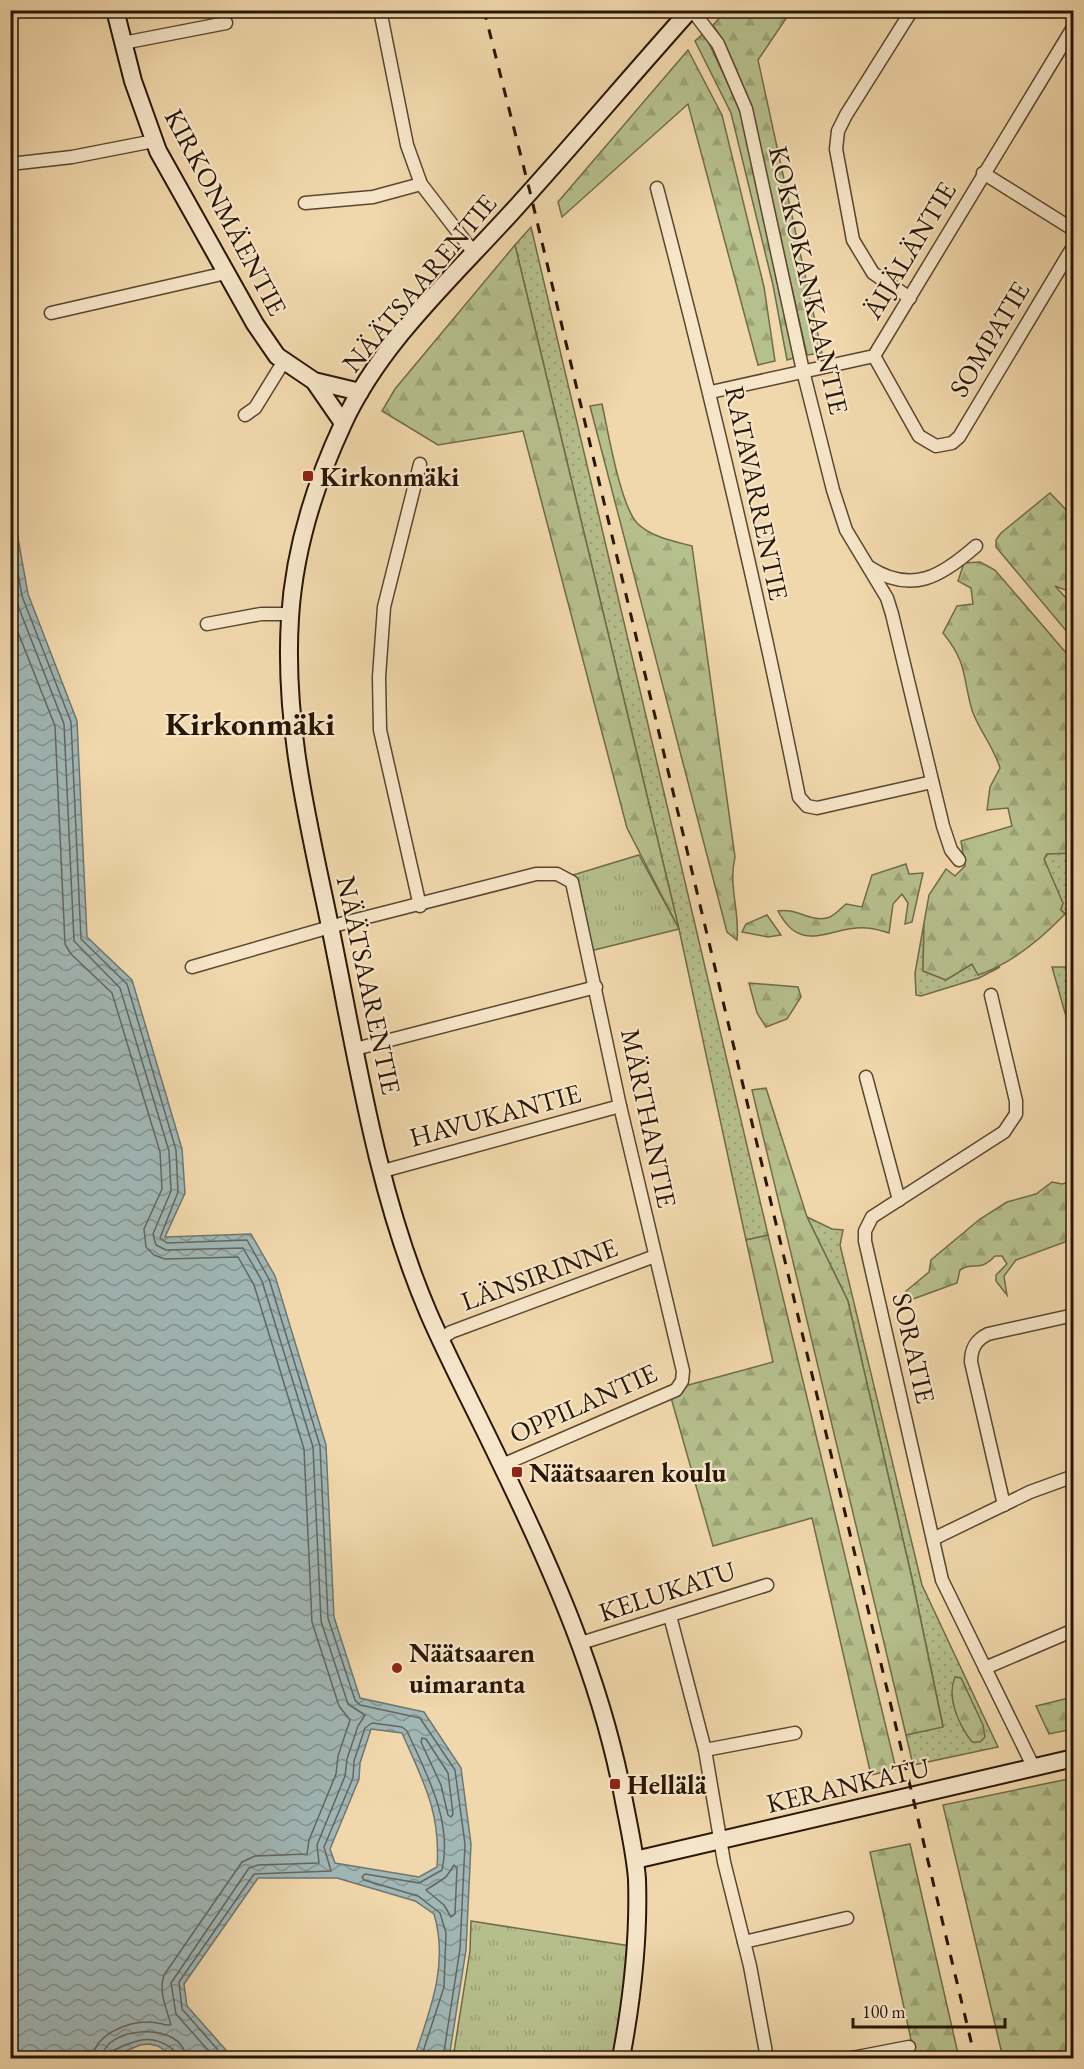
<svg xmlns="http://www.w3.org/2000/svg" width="1084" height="2069" viewBox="0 0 1084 2069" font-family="'EB Garamond',serif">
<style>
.grass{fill:url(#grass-dots);stroke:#706b49;stroke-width:1.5}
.forest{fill:url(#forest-firs);stroke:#706b49;stroke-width:1.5}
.park{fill:url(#park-tufts);stroke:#706b49;stroke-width:1.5}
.water{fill:url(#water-waves);stroke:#70776f;stroke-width:1.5;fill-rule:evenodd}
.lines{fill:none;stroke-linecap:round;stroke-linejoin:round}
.shore{stroke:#64665e;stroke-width:1.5}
.street-casing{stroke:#5b462f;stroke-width:15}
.secondary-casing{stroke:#291605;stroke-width:20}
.street{stroke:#f6e6c9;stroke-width:12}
.secondary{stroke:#f6e6c9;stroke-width:16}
.rail{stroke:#291605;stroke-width:3;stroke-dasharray:10 10;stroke-linecap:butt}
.poi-dot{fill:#8f2418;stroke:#f6e6c9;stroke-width:2}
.labels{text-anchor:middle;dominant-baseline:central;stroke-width:4.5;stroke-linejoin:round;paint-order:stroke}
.street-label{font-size:27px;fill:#291605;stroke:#f6e6c9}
.poi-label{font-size:27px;font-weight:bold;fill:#291605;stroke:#f6e6c9;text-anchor:start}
.district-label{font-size:33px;font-weight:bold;fill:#291605;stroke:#f6e6c9}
</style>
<defs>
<pattern id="grass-dots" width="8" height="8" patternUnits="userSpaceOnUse" patternTransform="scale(1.5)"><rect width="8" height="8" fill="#b6c08d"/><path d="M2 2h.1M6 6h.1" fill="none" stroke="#9ca478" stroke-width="1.8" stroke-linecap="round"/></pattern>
<pattern id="forest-firs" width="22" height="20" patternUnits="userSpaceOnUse" patternTransform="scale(1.5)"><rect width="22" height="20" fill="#b6c08d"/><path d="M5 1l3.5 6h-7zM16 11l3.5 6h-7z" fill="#9ca478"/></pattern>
<pattern id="park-tufts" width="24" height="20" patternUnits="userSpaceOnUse" patternTransform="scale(1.5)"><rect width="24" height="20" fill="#b6c08d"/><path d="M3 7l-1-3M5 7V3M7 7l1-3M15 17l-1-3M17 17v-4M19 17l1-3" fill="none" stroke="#9ca478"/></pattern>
<pattern id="water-waves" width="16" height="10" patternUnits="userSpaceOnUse" patternTransform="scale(1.5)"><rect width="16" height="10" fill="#a0b7b6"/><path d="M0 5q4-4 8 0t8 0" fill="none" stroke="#829492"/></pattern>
</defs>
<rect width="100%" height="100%" fill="#f1d8ac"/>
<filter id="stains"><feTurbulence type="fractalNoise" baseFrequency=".00333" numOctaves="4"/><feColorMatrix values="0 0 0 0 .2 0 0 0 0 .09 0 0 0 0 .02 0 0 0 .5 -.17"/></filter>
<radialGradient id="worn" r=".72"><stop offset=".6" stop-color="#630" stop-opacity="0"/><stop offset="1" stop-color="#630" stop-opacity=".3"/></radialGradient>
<g class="grass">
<path d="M531 227 768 1235 746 1240 679 929 515 245Z"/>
<path d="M1056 852 1073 853V903L1065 914 1061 910 1044 859 1047 854Z"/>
<path d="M924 923 923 971 946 980 972 964 978 974 1000 967 979 978 921 996 916 995 915 973Z"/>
<path d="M1073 964H1074L1073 1041 1052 967H1069Z"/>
<path d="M807 1217 832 1229 843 1230 840 1245 922 1585 998 1747 913 1765 906 1735 943 1726 913 1583 848 1301Z"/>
</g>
<g class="forest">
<path d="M726 11H791L758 60 822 353 807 355 751 108 723 40 713 25Z"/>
<path d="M704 33 741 111 797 357 787 360 773 285 731 113 695 41Z"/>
<path d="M688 50 722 115 764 287 775 361 758 365 688 104 562 217 558 202Z"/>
<path d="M515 245 679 929 627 828 523 431 438 445 382 411 395 389Z"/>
<path d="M602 404C608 431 620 504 637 523 651 537 673 541 692 546L735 857C728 886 740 911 737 940L727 932 590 406Z"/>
<path d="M1050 493 1073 517V593L1055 586 1067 599 1073 601V639L996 547V540L1001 533Z"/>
<path d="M980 562 995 570 1073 661V853L1047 854 1044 859 1063 903 1061 910 1065 914C1041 939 1011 964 978 975L972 964 946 980 923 971 924 923 929 895 946 869 955 876 965 866 961 841 1012 826 1008 808 987 810 990 787 1000 768C993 745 978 729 972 710 962 675 968 664 943 633L957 606 973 604 971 588 958 581 964 563Z"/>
<path d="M906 864 909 874 923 873 912 922 905 924 908 903 902 894 893 904 889 933C882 931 874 928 866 928 831 925 802 957 778 911 796 907 812 924 830 917 836 914 841 908 846 904L862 907 872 875Z"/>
<path d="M767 915 781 935 768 937 742 932 746 924Z"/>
<path d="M749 983 798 987 801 997 787 1019 766 1027 757 1013Z"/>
<path d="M766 1088 807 1217 848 1301 913 1583 943 1727 906 1735 752 1090Z"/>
<path d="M1073 1181V1239L1016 1260 1004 1276 1007 1295 996 1281V1275L1007 1264 1002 1256H995C979 1273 974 1261 960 1270L957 1283 913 1299 906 1291 929 1272 931 1260 980 1219 1007 1202 1036 1194 1052 1182 1062 1184Z"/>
<path d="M768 1235 896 1769 871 1775 812 1518 713 1546 670 1394 681 1387 773 1362 746 1240Z"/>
<path d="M955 1677 961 1678 983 1725 985 1737 980 1742H972C959 1725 946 1698 955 1677Z"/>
<path d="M1073 1697V1729L1049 1734 1036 1706Z"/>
<path d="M1073 1778V2058H1003L943 1805Z"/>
<path d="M910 1844 959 2058H915L870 1852Z"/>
</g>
<g class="park">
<path d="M639 855 679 929 590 951 573 875Z"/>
<path d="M471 1921 630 1946 616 2058H453L470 1951Z"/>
</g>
<path class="water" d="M10 494 28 594 77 721 87 937 132 980 182 1149 185 1193 165 1237 251 1234 275 1276 326 1445 334 1617 360 1698 424 1712 461 1768 471 1844 466 1950 449 2058H414C430 2011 449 1964 434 1914L415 1901 337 1878H258L184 1984 187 2006 233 2058H176L158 2046 149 2044 140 2045 110 2058H11ZM371 1729 402 1733C423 1781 441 1812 437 1867L419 1877 335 1863 330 1849 359 1779 360 1763Z"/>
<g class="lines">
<g class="shore">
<path d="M10 529 22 596 71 722 81 939 127 984 176 1150 178 1192 160 1238 167 1243 247 1240 269 1279 320 1446 328 1618 355 1700 360 1705 420 1718 455 1770 465 1844 460 1949 443 2058"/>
<path d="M10 573 15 598 64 724 74 941 120 988 169 1151 171 1191 153 1234 156 1245 166 1250 243 1248 262 1281 313 1447 321 1621 348 1704 365 1715 358 1726 347 1759 345 1776 317 1845 319 1863 258 1865 249 1868 171 1983 176 2014 215 2058"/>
<path d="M10 612 55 726 65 944 71 954 112 993 160 1152 162 1189 144 1229 146 1247 154 1255 165 1259 238 1257 254 1285 304 1449 312 1622 339 1706 350 1720 338 1756 336 1774 309 1840 307 1854 255 1856 242 1862 164 1975C158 1992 167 2009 171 2025 164 2026 156 2021 148 2022 127 2022 94 2035 93 2058"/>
<path d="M422 1738 426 1739 448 1773 453 1814 451 1817 448 1815 441 1785 421 1742Z"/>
<path d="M454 1865 457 1868 455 1914 451 1917 444 1905 426 1890 446 1877Z"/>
<path d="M102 2058C104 2026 183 2020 186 2058"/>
<path d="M110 2058 114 2050C134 2041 149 2033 170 2047 175 2051 177 2052 178 2058"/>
<path d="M225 2058 182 2009 179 1982 254 1874 331 1871 324 1847 353 1778 354 1761 365 1728 372 1723 402 1727 407 1731C426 1773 453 1821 442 1870L419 1883 365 1874 362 1877 364 1880 418 1896 440 1913 446 1933 444 1987 421 2058"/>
</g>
<g class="street-casing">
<g id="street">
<path d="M380 10 407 145 421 184 474 253"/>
<path d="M692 10 718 44 746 109 803 371 833 490 846 530 887 598 892 614 943 826 951 850 959 860"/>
<path d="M123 43 226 23"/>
<path d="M10 164 72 157 154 141"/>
<path d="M983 173 1074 230"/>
<path d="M657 188C710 390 758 592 799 797L807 806 817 808 932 782"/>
<path d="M305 203 373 197 421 184"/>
<path d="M910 298 873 273 853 240 836 149 838 131 846 115 912 10"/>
<path d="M51 313 226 273"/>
<path d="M874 356 919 436 936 446 952 443 959 437 1074 245"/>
<path d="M711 392 874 356 1074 26"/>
<path d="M245 415 255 408 284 361"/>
<path d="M420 464 384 607 379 677 380 730 420 906"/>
<path d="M869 567C912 595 942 576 976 546"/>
<path d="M207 624 261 614H290"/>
<path d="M192 967 344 923 536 874H557L572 882 620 1106 683 1371 682 1381 676 1390 502 1465"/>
<path d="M991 995 1016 1101V1114L1004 1132 872 1217 865 1231V1241L942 1580 1034 1768"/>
<path d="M355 1049 596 987"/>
<path d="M866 1077 899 1200"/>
<path d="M383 1171 620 1106"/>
<path d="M441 1339 451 1332 655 1256"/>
<path d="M1004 1505 971 1362C971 1348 976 1340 988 1334L1074 1315"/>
<path d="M933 1539 1030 1492 1074 1476"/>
<path d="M670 1616 705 1750 724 1862 750 1966 767 2058"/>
<path d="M581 1643 767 1585"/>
<path d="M985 1668 1074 1630"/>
<path d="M705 1750 795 1733"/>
<path d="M744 1942 847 1918"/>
<path d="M852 2058 909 2047"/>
</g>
</g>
<g class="secondary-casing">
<g id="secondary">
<path d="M115 10 133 81 158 151 255 324 277 356 314 381 360 392"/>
<path d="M314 381 343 423"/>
<path d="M635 1860 1074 1758"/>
<path d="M621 2058C632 2000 639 1939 637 1879 635 1853 629 1827 624 1801 602 1682 554 1573 501 1464 477 1413 450 1363 428 1312 378 1195 358 1065 333 941 311 832 283 731 290 618 294 552 315 484 343 424 380 343 452 278 511 213 572 146 630 77 690 10"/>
</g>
</g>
<use href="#street" class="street"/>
<use href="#secondary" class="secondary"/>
<path class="rail" d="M484 10 530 192 975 2058"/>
</g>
<g class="poi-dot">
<rect x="302" y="470" width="12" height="12" rx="3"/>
<rect x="511" y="1466" width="12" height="12" rx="3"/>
<circle cx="397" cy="1668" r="6"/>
<rect x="609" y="1778" width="12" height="12" rx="3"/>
</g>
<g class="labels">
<g class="street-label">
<text transform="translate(226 212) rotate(62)">KIRKONMÄENTIE</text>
<text transform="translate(909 250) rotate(-59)">ÄIJÄLÄNTIE</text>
<text transform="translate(809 280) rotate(77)">KOKKOKANKAANTIE</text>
<text transform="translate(419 283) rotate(-50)">NÄÄTSAARENTIE</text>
<text transform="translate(989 339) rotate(-59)">SOMPATIE</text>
<text transform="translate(757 493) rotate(78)">RATAVARRENTIE</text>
<text transform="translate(369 985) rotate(78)">NÄÄTSAARENTIE</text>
<text transform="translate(495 1115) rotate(-15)">HAVUKANTIE</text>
<text transform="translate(649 1118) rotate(78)">MÄRTHANTIE</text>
<text transform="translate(539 1274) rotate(-20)">LÄNSIRINNE</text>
<text transform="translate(914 1348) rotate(77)">SORATIE</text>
<text transform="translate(583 1403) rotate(-24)">OPPILANTIE</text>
<text transform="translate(667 1591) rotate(-18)">KELUKATU</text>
<text transform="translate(848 1785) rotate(-13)">KERANKATU</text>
</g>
<g class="poi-label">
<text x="320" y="476">Kirkonmäki</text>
<text x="529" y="1472">Näätsaaren koulu</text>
<text x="409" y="1652">Näätsaaren<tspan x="409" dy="31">uimaranta</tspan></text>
<text x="627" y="1784">Hellälä</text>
</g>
<g class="district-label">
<text x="250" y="723">Kirkonmäki</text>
</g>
</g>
<rect width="1084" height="2069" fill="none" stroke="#f1d8ac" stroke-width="36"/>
<rect x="12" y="12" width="1060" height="2045" fill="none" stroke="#291605" stroke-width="3"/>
<rect x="18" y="18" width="1048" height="2033" fill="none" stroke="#291605" stroke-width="1.5"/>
<path d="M853 2018v9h152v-9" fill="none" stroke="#291605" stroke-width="3"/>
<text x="862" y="2018" font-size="18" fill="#291605" stroke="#f6e6c9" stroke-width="4.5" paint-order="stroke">100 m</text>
<rect width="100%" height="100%" filter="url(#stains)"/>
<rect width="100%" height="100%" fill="url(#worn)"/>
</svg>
